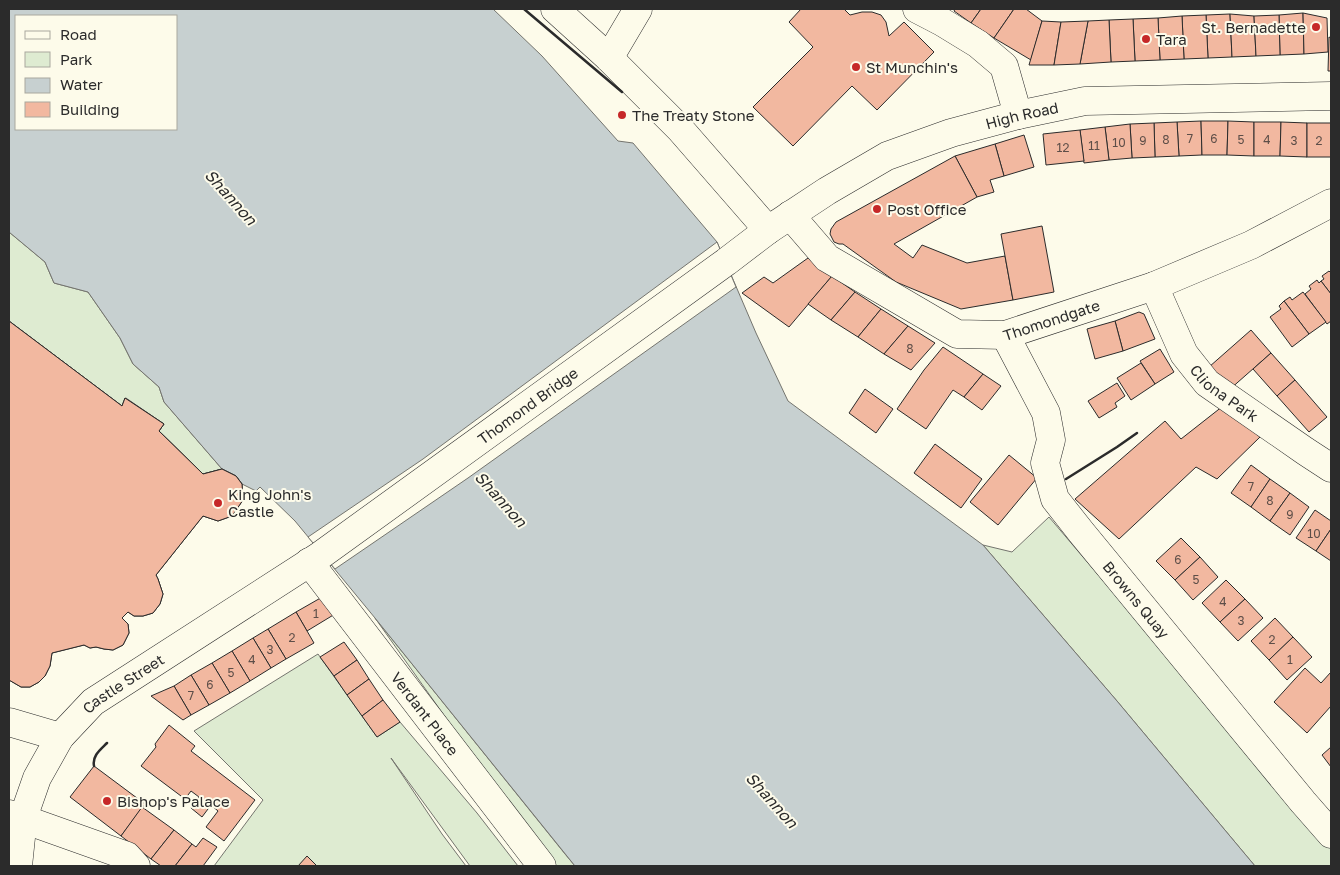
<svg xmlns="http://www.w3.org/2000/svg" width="1340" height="875" viewBox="0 0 1340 875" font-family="'Golos Text',sans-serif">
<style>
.green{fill:#deebd1;stroke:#74746e}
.water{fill:#c7d0d0;stroke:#74746e;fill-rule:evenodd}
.pier{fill:#fdfbea;stroke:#74746e}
.building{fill:#f2b8a0;stroke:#2b2b2b}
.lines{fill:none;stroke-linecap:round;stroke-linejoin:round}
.minor-casing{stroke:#2b2b2b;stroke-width:29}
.major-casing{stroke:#2b2b2b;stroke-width:29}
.minor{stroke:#fdfbea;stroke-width:28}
.major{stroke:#fdfbea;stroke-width:28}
.wall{stroke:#2b2b2b;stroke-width:2.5}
.poi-dot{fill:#c62828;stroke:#fdfbea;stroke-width:2}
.labels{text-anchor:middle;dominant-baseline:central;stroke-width:4;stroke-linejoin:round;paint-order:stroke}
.number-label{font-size:12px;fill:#5d4e48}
.poi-label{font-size:15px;fill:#2b2b2b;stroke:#fdfbea;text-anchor:start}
.street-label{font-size:15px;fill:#2b2b2b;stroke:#fdfbea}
.water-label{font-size:16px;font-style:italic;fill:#2b2b2b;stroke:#fdfbea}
</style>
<rect width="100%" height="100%" fill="#fdfbea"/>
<g class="green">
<path d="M9 232 45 262 54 283 88 292 120 338 133 364 159 387 164 402 222 469 203 474 159 431 164 424 126 398 122 406 9 321Z"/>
<path d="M1049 517 1331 849V866H1255L1117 701 983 545 1012 552Z"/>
<path d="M375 618 565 854 575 866H551Z"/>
<path d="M318 654 377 737 400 722 477 813 518 866H470L391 758 442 834 466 866H214L263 800 194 731Z"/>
</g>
<path class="water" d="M9 9H493L542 56 618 141 633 143 717 242 756 333 788 401 983 545 1117 701 1255 866H575L375 618 295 521 260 487 256 491 242 484 236 476 222 469 164 402 159 387 133 364 120 338 88 292 54 283 45 262 9 232ZM16 16H176V129H16Z"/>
<path class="pier" d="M717 242 736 287 468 478 335 569 308 537 423 459Z"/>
<g class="building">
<path d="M801 9H844L850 15 862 12H872L881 15 886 22 889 36 904 22 934 52 877 110 852 86 793 146 753 107 813 47 789 22Z"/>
<path d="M955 9H981L971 23 954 11Z"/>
<path d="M981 9H1014L994 38 971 23Z"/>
<path d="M1014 9H1026L1042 21 1031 60 994 38Z"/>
<path d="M1303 13 1304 54 1280 55 1279 15Z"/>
<path d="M1303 13 1327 18 1328 52 1304 54Z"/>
<path d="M1230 14 1232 57 1208 58 1206 15Z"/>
<path d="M1230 14 1254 16 1256 56 1232 57Z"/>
<path d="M1206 15 1208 58 1184 59 1182 16Z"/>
<path d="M1279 15 1280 55 1256 56 1254 16Z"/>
<path d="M1182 16 1184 59 1160 60 1158 18Z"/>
<path d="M1158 18 1160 60 1135 61 1133 19Z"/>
<path d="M1133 19 1135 61 1111 62 1109 20Z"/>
<path d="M1109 20 1111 62 1080 64 1088 21Z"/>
<path d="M1042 21 1061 22 1054 65H1029Z"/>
<path d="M1088 21 1080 64 1054 65 1061 22Z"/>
<path d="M1329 37 1331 38V71H1328Z"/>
<path d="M1201 121 1202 155 1179 156 1177 122Z"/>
<path d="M1201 121H1228L1227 155H1202Z"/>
<path d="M1228 121 1254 122V156L1227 155Z"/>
<path d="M1177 122 1179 156 1155 157 1154 123Z"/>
<path d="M1254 122H1281L1280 156H1254Z"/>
<path d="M1281 122 1307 123V157L1280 156Z"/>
<path d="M1154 123 1155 157 1132 158 1130 124Z"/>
<rect x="1307" y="123" width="24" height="34"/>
<path d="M1130 124 1132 158 1109 160 1105 127Z"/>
<path d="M1105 127 1109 160 1084 163 1080 130Z"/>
<path d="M1080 130 1084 161 1046 165 1043 134Z"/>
<path d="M1024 135 1034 167 1004 176 995 144Z"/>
<path d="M995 144 1004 176 990 180 994 192 977 197 955 156Z"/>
<path d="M955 156 977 197 894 244 913 258 922 245 967 263 1005 256 1013 300 961 309 896 282 843 244H839L834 242 830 234 831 229 836 222Z"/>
<path d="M1042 226 1054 292 1013 300 1001 234Z"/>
<path d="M808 258 832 276 789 327 742 293 764 277 773 283Z"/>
<path d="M1329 271 1331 273V294L1321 281 1324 279 1322 276Z"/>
<path d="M832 276 855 292 831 320 808 304Z"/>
<path d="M1317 280 1319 283 1321 281 1331 294V321L1327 324 1305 294 1311 289 1309 286Z"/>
<path d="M855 292 881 309 858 337 831 320Z"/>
<path d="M1303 292 1326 322 1309 334 1284 301 1290 297 1292 300Z"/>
<path d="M1284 301 1309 334 1292 347 1270 317 1281 309 1279 306Z"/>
<path d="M881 309 908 326 884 354 858 337Z"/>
<path d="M1139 312 1144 314 1155 339 1123 351 1115 321Z"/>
<path d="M9 321 122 406 125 398 164 424 159 431 203 474 222 469 236 476 242 484 243 500 232 516 218 521 203 516 156 575 158 579 163 594 160 604 153 613 143 616H134L128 612 122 618 128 624 129 633 123 645 113 650 104 649 96 647 90 648 84 645 52 653 50 666 45 676 39 682 30 687H21L9 680V620L13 625 46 641 78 636 116 598 195 506 192 491 195 479 155 441 9 330Z"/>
<path d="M9 321 122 406 125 398 164 424 159 431 203 474 222 469 236 476 242 484 243 500 232 516 218 521 203 516 156 575 158 579 163 594 160 604 153 613 143 616H134L128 612 122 618 128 624 129 633 123 645 113 650 104 649 96 647 90 648 84 645 52 653 50 666 45 676 39 682 30 687H21L9 680Z"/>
<path d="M1115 321 1123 351 1095 359 1087 329Z"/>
<path d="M908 326 935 343 911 370 884 354Z"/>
<path d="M1251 330 1271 353 1229 390 1209 367Z"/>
<path d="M943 347 983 374 964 397 953 390 926 429 897 409 924 370Z"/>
<path d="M1160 349 1174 372 1155 384 1140 361Z"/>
<path d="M1271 353 1295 380 1277 396 1253 369Z"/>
<path d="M1141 363 1155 384 1131 400 1117 378Z"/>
<path d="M983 374 1001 386 982 410 964 397Z"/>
<path d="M1295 380 1327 417 1309 432 1277 396Z"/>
<path d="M1117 383 1125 396 1115 403 1117 407 1099 418 1088 401Z"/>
<path d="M865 389 893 409 876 433 849 413Z"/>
<path d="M1223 406 1260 437 1217 479 1196 467 1119 539 1075 499 1165 421 1181 439Z"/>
<path d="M935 444 982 479 961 508 914 473Z"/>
<path d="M1009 455 1037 478 998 525 970 502Z"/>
<path d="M1251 465 1270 479 1251 507 1231 493Z"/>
<path d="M1270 479 1290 493 1270 521 1251 507Z"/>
<path d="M1290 493 1309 507 1290 535 1270 521Z"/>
<path d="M1315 510 1331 521V529L1316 551 1296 538Z"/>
<path d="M1331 529V561L1316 551Z"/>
<path d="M1181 538 1200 557 1175 580 1156 561Z"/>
<path d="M1200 557 1218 577 1193 600 1175 580Z"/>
<path d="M1226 580 1245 599 1220 622 1202 603Z"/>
<path d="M324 596 335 614 307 631 296 612Z"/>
<path d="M1245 599 1263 618 1238 641 1220 622Z"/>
<path d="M296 612 314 643 286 659 268 629Z"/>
<path d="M1275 618 1293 637 1269 660 1251 641Z"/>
<path d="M268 629 286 659 271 668 253 638Z"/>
<path d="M1293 637 1312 657 1287 680 1269 660Z"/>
<path d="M253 638 271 668 250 681 232 651Z"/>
<path d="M344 642 357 660 334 676 320 657Z"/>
<path d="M232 651 250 681 230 693 212 663Z"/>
<path d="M357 660 369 679 347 695 334 676Z"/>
<path d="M212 663 230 693 209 705 191 675Z"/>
<path d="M1305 668 1321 683 1331 672V706L1307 733 1274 702Z"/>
<path d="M191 675 209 705 191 715 174 686Z"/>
<path d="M369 679 383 700 362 716 347 695Z"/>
<path d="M174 686 191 715 183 720 151 696Z"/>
<path d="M383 700 400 722 377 737 362 716Z"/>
<path d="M169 725 195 746 191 751 255 800 224 841 206 827 218 811 211 805 202 817 191 808 199 797 191 791 185 799 141 766 156 747 155 744Z"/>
<path d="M1331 747V767L1322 755Z"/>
<path d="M94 766 145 804 121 836 70 797Z"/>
<path d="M142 807 174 830 151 859 121 836Z"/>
<path d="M174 830 192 844 175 866H161L151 859Z"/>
<path d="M203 838 217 847 203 866H175L192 844 196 847Z"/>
<path d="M307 856 317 866H298Z"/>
</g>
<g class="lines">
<g class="minor-casing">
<g id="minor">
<path d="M555 9 609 58 680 129 768 230"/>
<path d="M917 9 942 22 978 44 1004 66 1018 115"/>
<path d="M609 58 638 9"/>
<path id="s1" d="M790 215 827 258 957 334 1005 335 1154 286 1251 245 1331 203"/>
<path id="s2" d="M1154 286 1184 354 1207 383 1305 451 1331 468"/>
<path id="s3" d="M1005 335 1046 413 1051 440 1045 463 1055 499 1081 532 1303 802 1331 834"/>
<path id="s4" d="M309 562 542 866"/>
<path d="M9 722 60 737"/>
<path d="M9 814 127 856 136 866"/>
</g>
</g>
<g class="major-casing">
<g id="major">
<path id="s5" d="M18 866 23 818 37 778 60 737 93 702 318 557 726 262 768 230 827 191 887 156 951 133 1018 115 1085 101 1331 96"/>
</g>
</g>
<use href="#minor" class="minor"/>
<use href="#major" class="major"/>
<g class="wall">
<path d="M524 9 622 92"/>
<path d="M1066 479 1117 447 1137 433"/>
<path d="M94 766C92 756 100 750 107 743"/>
</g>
</g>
<g class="poi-dot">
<circle cx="1316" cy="27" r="5"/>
<circle cx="1146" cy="39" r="5"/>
<circle cx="856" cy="67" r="5"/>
<circle cx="622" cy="115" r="5"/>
<circle cx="877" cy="209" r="5"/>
<circle cx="218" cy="503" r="5"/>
<circle cx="107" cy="801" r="5"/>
</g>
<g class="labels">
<g class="number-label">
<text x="1190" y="138">7</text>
<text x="1214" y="138">6</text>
<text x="1166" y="139">8</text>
<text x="1241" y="139">5</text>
<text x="1267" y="139">4</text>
<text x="1143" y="140">9</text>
<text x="1294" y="140">3</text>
<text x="1319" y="140">2</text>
<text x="1119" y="142">10</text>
<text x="1094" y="145">11</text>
<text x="1063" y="147">12</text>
<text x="910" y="348">8</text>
<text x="1251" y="486">7</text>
<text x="1270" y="500">8</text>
<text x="1290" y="514">9</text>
<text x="1314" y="533">10</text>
<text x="1178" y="559">6</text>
<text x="1196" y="579">5</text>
<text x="1223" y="601">4</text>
<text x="316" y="613">1</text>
<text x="1241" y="620">3</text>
<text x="292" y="637">2</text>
<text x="1272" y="639">2</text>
<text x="270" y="649">3</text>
<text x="252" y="659">4</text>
<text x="1290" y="659">1</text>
<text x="231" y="672">5</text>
<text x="210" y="684">6</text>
<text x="191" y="695">7</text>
</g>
<g class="poi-label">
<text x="1306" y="27" text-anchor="end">St. Bernadette</text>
<text x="1156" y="39">Tara</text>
<text x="866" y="67">St Munchin's</text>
<text x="632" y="115">The Treaty Stone</text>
<text x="887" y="209">Post Office</text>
<text x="228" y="494">King John's<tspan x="228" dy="17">Castle</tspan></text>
<text x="117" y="801">Bishop's Palace</text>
</g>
<g class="street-label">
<text stroke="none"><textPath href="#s5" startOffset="1291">High Road</textPath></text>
<text stroke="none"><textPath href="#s1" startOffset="304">Thomondgate</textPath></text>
<text stroke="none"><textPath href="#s2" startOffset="131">Cliona Park</textPath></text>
<text stroke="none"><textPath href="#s5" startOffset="712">Thomond Bridge</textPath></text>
<text stroke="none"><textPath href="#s3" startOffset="306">Browns Quay</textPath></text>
<text stroke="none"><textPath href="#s5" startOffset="221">Castle Street</textPath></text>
<text stroke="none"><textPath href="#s4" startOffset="191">Verdant Place</textPath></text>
</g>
<g class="water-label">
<text transform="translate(231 197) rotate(48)">Shannon</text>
<text transform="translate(501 499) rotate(48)">Shannon</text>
<text transform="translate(772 800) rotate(48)">Shannon</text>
</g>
</g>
<rect width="1340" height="875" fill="none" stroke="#2b2b2b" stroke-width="20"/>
<rect x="15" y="15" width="162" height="115" fill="#fdfbea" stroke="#a9a89e"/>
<rect x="25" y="31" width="25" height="8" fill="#fdfbea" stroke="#a9a89e"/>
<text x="60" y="40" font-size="15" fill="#2b2b2b">Road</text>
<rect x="25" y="52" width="25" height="15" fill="#deebd1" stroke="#a9a89e"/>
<text x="60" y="65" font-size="15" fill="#2b2b2b">Park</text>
<rect x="25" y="78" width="25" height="15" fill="#c7d0d0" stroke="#a9a89e"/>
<text x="60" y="90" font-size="15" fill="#2b2b2b">Water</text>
<rect x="25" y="102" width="25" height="15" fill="#f2b8a0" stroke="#a9a89e"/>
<text x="60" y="115" font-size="15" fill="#2b2b2b">Building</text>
</svg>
